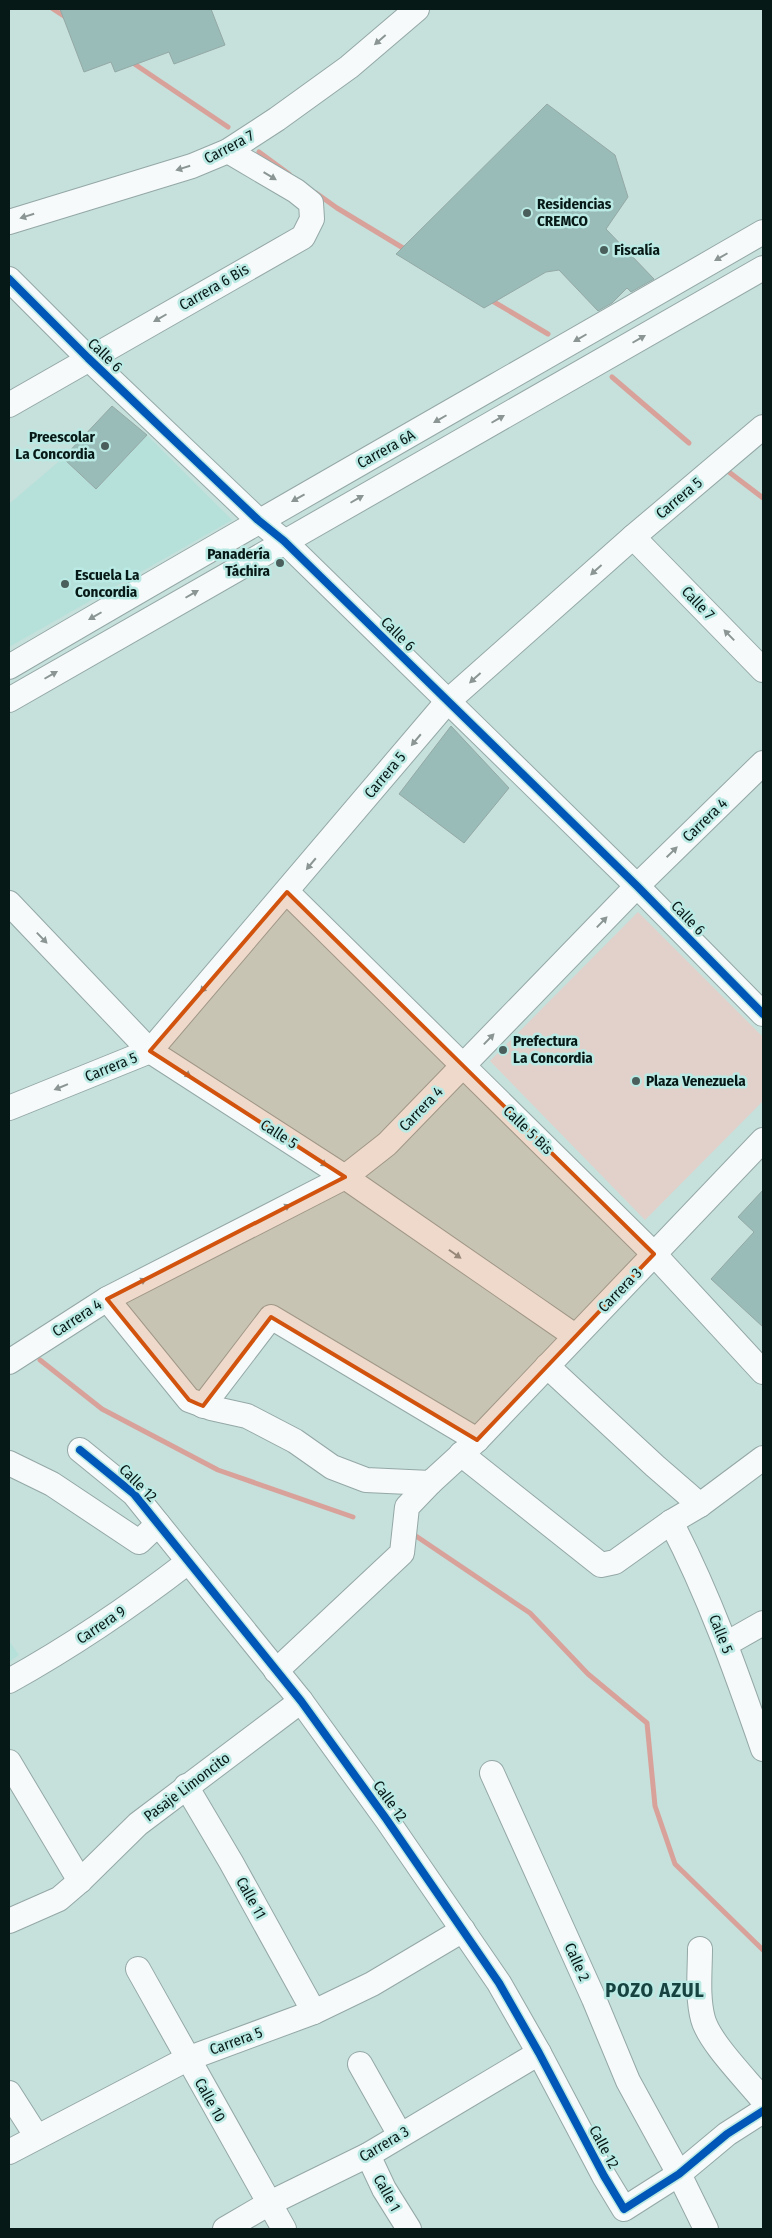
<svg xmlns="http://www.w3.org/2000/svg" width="772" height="2238" viewBox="0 0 772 2238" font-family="'Fira Sans Condensed',sans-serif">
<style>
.built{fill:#b6e1db}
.green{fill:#e2d0ca}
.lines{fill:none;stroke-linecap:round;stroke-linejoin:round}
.stream{stroke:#d8a29b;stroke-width:5}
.building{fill:#99bcb8;stroke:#94a9a6}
.minor-casing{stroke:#94a8a6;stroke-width:26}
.minor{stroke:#f6fafa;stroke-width:24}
.cycleway-casing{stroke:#bbeae4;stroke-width:11}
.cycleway{stroke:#0057b8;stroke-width:8}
.oneway{fill:#8a9594}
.marked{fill:#d2530d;fill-opacity:0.2;stroke:#d2530d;stroke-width:4;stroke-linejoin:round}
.poi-dot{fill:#4a5f5c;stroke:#bbeae4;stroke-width:2}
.labels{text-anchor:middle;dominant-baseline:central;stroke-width:5;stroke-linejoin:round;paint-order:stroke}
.street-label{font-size:15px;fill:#071917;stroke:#bbeae4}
.poi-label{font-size:15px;font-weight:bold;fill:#071917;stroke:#bbeae4;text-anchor:start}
.district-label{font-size:20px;font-weight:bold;letter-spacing:1px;fill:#164340;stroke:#bbeae4}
</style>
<rect width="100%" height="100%" fill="#c6e0dc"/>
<g class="built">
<path d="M147 435 232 520 9 647V504L63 458 96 489Z"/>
<path d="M9 1641 19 1655 9 1662Z"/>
</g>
<path class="green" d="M638 912 763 1037V1101L645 1220 490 1061Z"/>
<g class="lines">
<g class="stream">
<path d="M53 9 67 18"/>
<path d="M130 61 228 127"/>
<path d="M259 152 289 174"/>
<path d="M316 193 337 208 408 251"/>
<path d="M489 299 548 334"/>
<path d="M612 377 689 443"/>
<path d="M725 469 763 498"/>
<path d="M40 1360 102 1409 218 1470 353 1517"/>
<path d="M410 1532 530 1613 588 1674 647 1723 655 1806 675 1864 763 1950"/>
</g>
</g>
<g class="building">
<path d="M60 9H211L225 45 174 64 169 52 115 72 111 62 84 72Z"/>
<path d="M547 104 615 155 628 197 606 229 654 279 631 292 627 288 612 303 598 311 559 270 546 272 484 308 396 254Z"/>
<path d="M112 406 147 435 96 489 63 458Z"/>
<path d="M451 726 509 788 464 843 399 794Z"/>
<path d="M763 1190V1327L711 1279 754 1232 738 1217Z"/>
</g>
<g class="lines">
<g class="minor-casing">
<g id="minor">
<path d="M9 222 192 166 228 151 277 119 349 67 417 9"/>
<path d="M9 279 88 358 258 520 284 541 637 886 763 1014"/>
<path d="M9 405 303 237 312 219 311 203 296 191 228 151"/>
<path d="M633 537 763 670"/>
<path d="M9 667C259 520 512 377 763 232"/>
<path d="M9 700 763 268"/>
<path d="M287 892 654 1254 763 1372"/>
<path d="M9 903 150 1051 345 1177 575 1336"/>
<path d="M9 1108 150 1051 447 702 633 537 763 427"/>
<path d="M107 1299 189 1400 211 1408 247 1416 295 1441 332 1467 366 1480 430 1483 477 1440 763 1140"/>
<path d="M9 1362 107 1299 345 1177 387 1144 637 886 763 763"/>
<path d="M547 1366 655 1466 700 1505"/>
<path d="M203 1406 271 1317 477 1440"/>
<path d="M80 1450 134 1494 301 1701 387 1820 499 1983 539 2053 604 2176 624 2209 679 2174 727 2134 763 2111"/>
<path d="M461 1454 601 1565 615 1562 671 1522 700 1505 763 1458"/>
<path d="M9 1463 52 1484 139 1542 158 1524"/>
<path d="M671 1522C709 1595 736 1671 763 1749"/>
<path d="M726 1644 763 1623"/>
<path d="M276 1671 402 1553 407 1507 430 1483"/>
<path d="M9 1681C72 1646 131 1606 188 1562"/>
<path d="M9 1762 80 1881"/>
<path d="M492 1773 594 1999 628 2081 679 2174 706 2229"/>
<path d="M186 1786 231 1862 314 2012"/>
<path d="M9 1921 59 1899 80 1881 138 1824 301 1701"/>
<path d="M700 1949C700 1971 697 1997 703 2019 709 2042 747 2080 763 2100"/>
<path d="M138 1969 284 2229"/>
<path d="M360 2064 400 2135"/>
<path d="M9 2093 37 2137"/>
<path d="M9 2152 187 2059 314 2012 372 1984 463 1930"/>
<path d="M368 2155 384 2189 409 2229"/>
<path d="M225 2229 268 2204 368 2155 539 2053"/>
</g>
</g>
<use href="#minor" class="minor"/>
<g class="cycleway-casing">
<g id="cycleway">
<path d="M9 279 88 358 258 520 284 541 637 886 763 1014"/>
<path d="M80 1450 134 1494 301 1701 387 1820 499 1983 539 2053 604 2176 624 2209 679 2174 727 2134 763 2111"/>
</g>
</g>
<use href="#cycleway" class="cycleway"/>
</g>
<defs><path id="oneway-solid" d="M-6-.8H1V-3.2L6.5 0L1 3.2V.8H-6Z" transform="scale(1.25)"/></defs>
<g class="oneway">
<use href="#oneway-solid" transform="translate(380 40) rotate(139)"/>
<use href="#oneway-solid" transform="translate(183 168) rotate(163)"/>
<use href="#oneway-solid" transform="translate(270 176) rotate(31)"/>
<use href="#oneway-solid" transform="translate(27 216) rotate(163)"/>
<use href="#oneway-solid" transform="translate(721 257) rotate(150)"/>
<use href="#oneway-solid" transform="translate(160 318) rotate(150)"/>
<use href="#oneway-solid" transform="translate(580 338) rotate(150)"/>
<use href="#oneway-solid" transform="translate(639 339) rotate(-30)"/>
<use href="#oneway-solid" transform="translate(440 419) rotate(150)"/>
<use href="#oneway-solid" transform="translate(498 419) rotate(-30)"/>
<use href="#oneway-solid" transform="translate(298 498) rotate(151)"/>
<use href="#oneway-solid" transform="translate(357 499) rotate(-30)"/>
<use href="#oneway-solid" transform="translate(596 570) rotate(138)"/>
<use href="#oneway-solid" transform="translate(192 594) rotate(-30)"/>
<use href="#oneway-solid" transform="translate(95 616) rotate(150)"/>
<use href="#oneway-solid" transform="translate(729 635) rotate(-134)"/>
<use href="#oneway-solid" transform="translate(51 675) rotate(-30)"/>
<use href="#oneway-solid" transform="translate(475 678) rotate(138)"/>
<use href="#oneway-solid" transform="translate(416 740) rotate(130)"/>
<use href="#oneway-solid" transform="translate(672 852) rotate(-44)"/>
<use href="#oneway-solid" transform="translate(311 864) rotate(130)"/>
<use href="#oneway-solid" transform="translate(602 922) rotate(-46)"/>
<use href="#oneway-solid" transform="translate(42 938) rotate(46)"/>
<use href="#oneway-solid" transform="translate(205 987) rotate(131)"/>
<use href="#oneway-solid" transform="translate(489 1039) rotate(-46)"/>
<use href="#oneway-solid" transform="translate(185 1073) rotate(33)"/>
<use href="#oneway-solid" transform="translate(61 1087) rotate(158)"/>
<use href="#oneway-solid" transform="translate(321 1162) rotate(33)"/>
<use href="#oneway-solid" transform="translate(284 1208) rotate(-27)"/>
<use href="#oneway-solid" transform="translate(455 1254) rotate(35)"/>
<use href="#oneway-solid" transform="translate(140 1282) rotate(-27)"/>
</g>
<path class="marked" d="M287 892 654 1254 477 1440 271 1317 203 1406 198 1404 189 1400 107 1299 345 1177 150 1051Z"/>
<g class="poi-dot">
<circle cx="527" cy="213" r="5"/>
<circle cx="604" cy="250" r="5"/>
<circle cx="105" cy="446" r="5"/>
<circle cx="280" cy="563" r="5"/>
<circle cx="65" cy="584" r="5"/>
<circle cx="503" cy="1050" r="5"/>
<circle cx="636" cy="1081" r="5"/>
</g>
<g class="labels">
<g class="street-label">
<text transform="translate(229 147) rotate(-28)">Carrera 7</text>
<text transform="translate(214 287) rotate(-30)">Carrera 6 Bis</text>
<text transform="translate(105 355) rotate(44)">Calle 6</text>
<text transform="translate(386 449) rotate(-29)">Carrera 6A</text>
<text transform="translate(679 498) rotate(-40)">Carrera 5</text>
<text transform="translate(698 603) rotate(46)">Calle 7</text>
<text transform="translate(398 634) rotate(45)">Calle 6</text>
<text transform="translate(385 775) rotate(-50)">Carrera 5</text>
<text transform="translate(705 820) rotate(-44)">Carrera 4</text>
<text transform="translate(688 918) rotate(46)">Calle 6</text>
<text transform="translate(111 1067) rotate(-22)">Carrera 5</text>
<text transform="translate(421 1109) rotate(-46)">Carrera 4</text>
<text transform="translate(528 1130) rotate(44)">Calle 5 Bis</text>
<text transform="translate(279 1134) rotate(33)">Calle 5</text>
<text transform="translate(620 1290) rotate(-46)">Carrera 3</text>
<text transform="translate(77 1318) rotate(-33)">Carrera 4</text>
<text transform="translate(138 1483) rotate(45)">Calle 12</text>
<text transform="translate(101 1625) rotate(-34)">Carrera 9</text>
<text transform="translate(721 1634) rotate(68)">Calle 5</text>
<text transform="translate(187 1787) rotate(-37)">Pasaje Limoncito</text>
<text transform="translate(390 1801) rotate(54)">Calle 12</text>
<text transform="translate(251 1898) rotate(61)">Calle 11</text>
<text transform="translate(577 1962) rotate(66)">Calle 2</text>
<text transform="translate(236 2041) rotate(-20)">Carrera 5</text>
<text transform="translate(210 2100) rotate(61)">Calle 10</text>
<text transform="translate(384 2144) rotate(-31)">Carrera 3</text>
<text transform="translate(604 2147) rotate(62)">Calle 12</text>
<text transform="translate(387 2193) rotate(61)">Calle 1</text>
</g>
<g class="poi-label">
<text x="537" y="204">Residencias<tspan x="537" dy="17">CREMCO</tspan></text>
<text x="614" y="250">Fiscalía</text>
<text x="95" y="437" text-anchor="end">Preescolar<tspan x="95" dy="17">La Concordia</tspan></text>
<text x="270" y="554" text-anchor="end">Panadería<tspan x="270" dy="17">Táchira</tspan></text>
<text x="75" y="575">Escuela La<tspan x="75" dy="17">Concordia</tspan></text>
<text x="513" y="1041">Prefectura<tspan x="513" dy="17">La Concordia</tspan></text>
<text x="646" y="1081">Plaza Venezuela</text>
</g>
<g class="district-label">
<text x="655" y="1990">POZO AZUL</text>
</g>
</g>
<rect width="772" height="2238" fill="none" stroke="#071917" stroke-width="20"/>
</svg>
